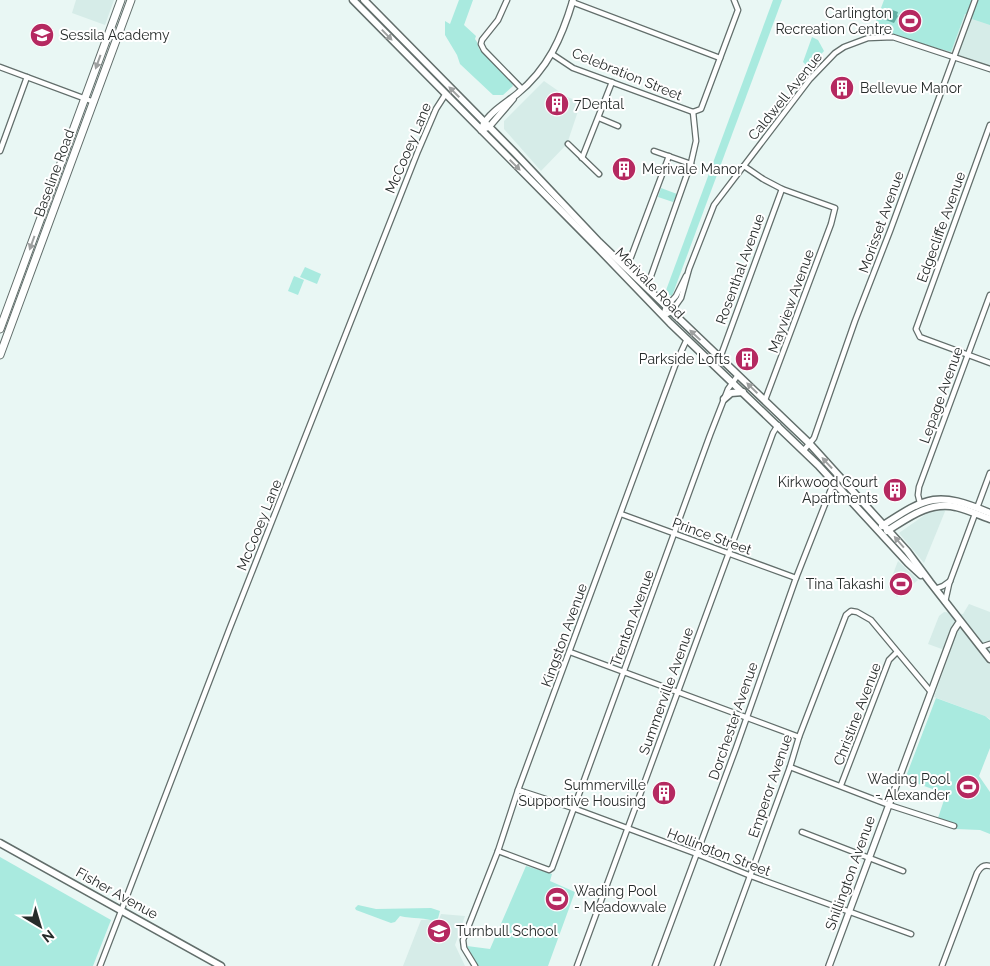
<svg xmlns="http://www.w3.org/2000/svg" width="990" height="966" viewBox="0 0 990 966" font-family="Raleway,sans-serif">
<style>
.built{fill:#d6ece8}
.green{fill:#a9eadf}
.water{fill:#63aea2}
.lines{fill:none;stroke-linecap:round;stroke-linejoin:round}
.minor-casing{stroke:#626e6b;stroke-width:7}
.tertiary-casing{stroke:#626e6b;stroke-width:8}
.secondary-casing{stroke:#626e6b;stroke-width:9}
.primary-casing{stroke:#626e6b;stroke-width:9}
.minor{stroke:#fff;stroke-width:4.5}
.tertiary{stroke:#fff;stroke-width:5.5}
.secondary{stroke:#fff;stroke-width:6}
.primary{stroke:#fff;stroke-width:7}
.oneway{fill:#9ea0a0}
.labels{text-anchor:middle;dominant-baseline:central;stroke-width:4;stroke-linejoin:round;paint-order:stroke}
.poi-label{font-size:14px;fill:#272c2b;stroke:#fff;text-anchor:end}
.street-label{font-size:14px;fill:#272c2b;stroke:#fff}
</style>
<rect width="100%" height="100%" fill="#e9f7f4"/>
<g class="built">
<path d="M76 0H114L105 25 72 13Z"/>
<path d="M965 14 990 24V67L951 52Z"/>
<path d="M544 81 567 97 581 102 567 144 541 171 504 129V121Z"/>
<path d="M946 509 924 563 899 533 929 512Z"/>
<path d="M898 561 918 580 897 597 888 587Z"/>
<path d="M969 604 990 612V719L985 716 934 697 950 652 928 644 939 616 944 612 963 614Z"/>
<path d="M441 914 465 916 455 945 465 966H403L421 920 439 919Z"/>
</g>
<g class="green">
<path d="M459 0H473L464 25 476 36 475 39 477 42 479 49 511 81 513 86 503 95H493L460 64 457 55 445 35V21L450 24Z"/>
<path d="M773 0H782L672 296 665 293Z"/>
<path d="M884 0H990V25L972 19 973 17 965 14 951 52 892 35H871Z"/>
<path d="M812 37 818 40 824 51 809 68 803 62Z"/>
<path d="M661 188 677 194 673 202 658 197Z"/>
<path d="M305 267 321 274 317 284 300 277Z"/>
<path d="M294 276 304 280 298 295 288 291Z"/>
<path d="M936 698 985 716 990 720V748L979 776 990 792V834L980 830 956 829 937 821 946 794 905 779Z"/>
<path d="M0 857 111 920 93 966H0Z"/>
<path d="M526 866 552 874 550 881 575 892 548 966H478L467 946 490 949Z"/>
<path d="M358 905 376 909 431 908 440 911 437 922C426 917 412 919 400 916L395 922 391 923 356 910 355 908Z"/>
</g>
<g class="water">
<path d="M887 8 898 12 897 15 898 16 894 23 883 19Z"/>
<path d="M964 781 976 785 973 793 960 789Z"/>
<circle cx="557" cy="899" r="6"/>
</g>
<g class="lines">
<g class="minor-casing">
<g id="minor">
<path d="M507 0 498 20 482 40 481 44 484 50 522 89"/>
<path d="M572 2 720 58"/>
<path d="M552 54 573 68 693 112"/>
<path d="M0 67 94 102"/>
<path d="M693 112 701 109 738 10 734 0"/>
<path d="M599 118 618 126"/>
<path d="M990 125 916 329 920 337 990 363"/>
<path d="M568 144 599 174"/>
<path d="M0 151 27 77"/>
<path d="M654 151 691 164"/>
<path d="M582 158 612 82"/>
<path d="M744 166 763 179 782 189 835 208 831 224 765 400"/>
<path d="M631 257 669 156"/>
<path d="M651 276 691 163 696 141 693 112"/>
<path d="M663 316 671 312 681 298 689 269 714 205 810 79 835 53 844 47 868 38 893 37 990 69"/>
<path d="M663 316 666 307 676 296 686 276"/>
<path d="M720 358 782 189"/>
<path d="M804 450 814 438 821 418 855 321 890 231 975 0"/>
<path d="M920 503 918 495 919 487 990 295"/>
<path d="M977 508 990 473"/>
<path d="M621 514 796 578"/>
<path d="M935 589 943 586 950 581"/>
<path d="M945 602 949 584 975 514"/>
<path d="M981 647 990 644"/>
<path d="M570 652 799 737"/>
<path d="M790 767 889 805 954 826"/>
<path d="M841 785 889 660 897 652"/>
<path d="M518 790 573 808 697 854 751 876 911 934"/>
<path d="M802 832 903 871"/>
<path d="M498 851 549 870 552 868 710 435 728 389 738 375"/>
<path d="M100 966 229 630 418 151 436 109 445 95"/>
<path d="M475 966 464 948 463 940 498 851 518 790 676 363 687 339"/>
<path d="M577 966 773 433 778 425"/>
<path d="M655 966 736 748 796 578 831 489 835 484"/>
<path d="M717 966 790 767 799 737 846 615 851 611 857 612 871 620 931 692"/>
<path d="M942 966 977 873C980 868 983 864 990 866"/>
</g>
</g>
<g class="tertiary-casing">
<g id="tertiary">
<path d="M483 125C490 112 506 103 517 94 548 69 562 37 573 0"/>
<path d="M481 130 489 127 513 99"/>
<path d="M829 966 954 630 960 621"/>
</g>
</g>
<g class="secondary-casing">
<g id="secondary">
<path d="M353 0 596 246 670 323 818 465 908 563 921 575"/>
<path d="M364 0 514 152 599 242 809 443 907 551 930 582 990 659"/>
<path d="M724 399 731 393 743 392"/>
<path d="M882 526C928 496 937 491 990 513"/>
<path d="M887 531C908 518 929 501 956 507 968 510 979 515 990 519"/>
<path d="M0 843 221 966"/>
</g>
</g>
<g class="primary-casing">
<g id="primary">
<path d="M0 329 121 0"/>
<path d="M0 355 131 0"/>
</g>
</g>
<use href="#minor" class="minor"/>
<use href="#tertiary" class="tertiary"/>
<use href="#secondary" class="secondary"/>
<use href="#primary" class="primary"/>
</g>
<defs><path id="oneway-solid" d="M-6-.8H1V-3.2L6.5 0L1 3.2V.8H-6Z" transform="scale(1.25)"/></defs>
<g class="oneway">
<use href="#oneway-solid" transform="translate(387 35) rotate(46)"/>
<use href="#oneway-solid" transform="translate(98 62) rotate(110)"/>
<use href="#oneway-solid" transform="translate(454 92) rotate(-135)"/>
<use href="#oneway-solid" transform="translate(515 165) rotate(45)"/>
<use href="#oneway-solid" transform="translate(32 243) rotate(110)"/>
<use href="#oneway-solid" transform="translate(695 335) rotate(-137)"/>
<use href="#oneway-solid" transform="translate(752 388) rotate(-136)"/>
<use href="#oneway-solid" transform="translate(827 463) rotate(-133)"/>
<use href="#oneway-solid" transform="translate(899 542) rotate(-131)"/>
</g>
<defs>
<g id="stadium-disc" transform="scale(1.25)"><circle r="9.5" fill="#b52960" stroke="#fff"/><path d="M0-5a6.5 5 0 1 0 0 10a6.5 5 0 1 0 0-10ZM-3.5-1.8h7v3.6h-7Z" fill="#fff"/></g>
<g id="school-disc" transform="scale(1.25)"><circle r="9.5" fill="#b52960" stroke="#fff"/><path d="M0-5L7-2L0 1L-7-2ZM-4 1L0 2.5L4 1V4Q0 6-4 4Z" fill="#fff"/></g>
<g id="building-disc" transform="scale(1.25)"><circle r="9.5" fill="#b52960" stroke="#fff"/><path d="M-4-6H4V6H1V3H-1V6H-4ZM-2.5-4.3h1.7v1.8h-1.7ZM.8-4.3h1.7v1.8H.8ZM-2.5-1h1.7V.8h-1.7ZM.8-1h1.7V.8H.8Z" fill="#fff"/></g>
</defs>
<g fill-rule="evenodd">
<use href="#stadium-disc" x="910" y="21"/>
<use href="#school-disc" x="42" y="35"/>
<use href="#building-disc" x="842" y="88"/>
<use href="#building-disc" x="557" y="104"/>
<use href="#building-disc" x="624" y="169"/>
<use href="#building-disc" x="747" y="359"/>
<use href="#building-disc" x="895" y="490"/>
<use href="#stadium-disc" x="901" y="584"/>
<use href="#stadium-disc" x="968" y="787"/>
<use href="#building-disc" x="664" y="793"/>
<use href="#stadium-disc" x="557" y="899"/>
<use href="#school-disc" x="439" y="931"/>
</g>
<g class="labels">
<g class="poi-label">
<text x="892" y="13">Carlington<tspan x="892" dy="16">Recreation Centre</tspan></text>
<text x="60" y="35" text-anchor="start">Sessila Academy</text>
<text x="860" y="88" text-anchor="start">Bellevue Manor</text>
<text x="574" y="104" text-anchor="start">7Dental</text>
<text x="642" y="169" text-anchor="start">Merivale Manor</text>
<text x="730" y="359">Parkside Lofts</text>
<text x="878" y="482">Kirkwood Court<tspan x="878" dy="16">Apartments</tspan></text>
<text x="884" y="584">Tina Takashi</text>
<text x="950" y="779">Wading Pool<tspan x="950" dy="16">- Alexander</tspan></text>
<text x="646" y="785">Summerville<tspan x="646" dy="16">Supportive Housing</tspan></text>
<text x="574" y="891" text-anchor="start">Wading Pool<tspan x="574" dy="16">- Meadowvale</tspan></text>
<text x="456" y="931" text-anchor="start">Turnbull School</text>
</g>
<g class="street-label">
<text transform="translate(627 74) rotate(22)">Celebration Street</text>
<text transform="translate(785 96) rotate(-51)">Caldwell Avenue</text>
<text transform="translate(408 148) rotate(-67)">McCooey Lane</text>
<text transform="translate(54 173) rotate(-70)">Baseline Road</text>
<text transform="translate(881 222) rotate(-70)">Morisset Avenue</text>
<text transform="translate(941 227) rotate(-70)">Edgecliffe Avenue</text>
<text transform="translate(740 269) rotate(-70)">Rosenthal Avenue</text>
<text transform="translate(650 283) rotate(46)">Merivale Road</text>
<text transform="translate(791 301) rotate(-70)">Mayview Avenue</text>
<text transform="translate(941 395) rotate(-70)">Lepage Avenue</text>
<text transform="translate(259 525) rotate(-68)">McCooey Lane</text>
<text transform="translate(712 536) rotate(20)">Prince Street</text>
<text transform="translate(632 618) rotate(-70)">Trenton Avenue</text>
<text transform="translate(564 635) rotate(-70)">Kingston Avenue</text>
<text transform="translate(666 691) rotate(-70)">Summerville Avenue</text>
<text transform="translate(857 714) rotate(-69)">Christine Avenue</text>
<text transform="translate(733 721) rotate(-71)">Dorchester Avenue</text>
<text transform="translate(770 786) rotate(-71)">Emperor Avenue</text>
<text transform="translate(719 852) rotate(21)">Hollington Street</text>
<text transform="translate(850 873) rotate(-70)">Shillington Avenue</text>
<text transform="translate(117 893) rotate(29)">Fisher Avenue</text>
</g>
</g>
<g transform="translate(40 926) rotate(142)" stroke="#ffffff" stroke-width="4" paint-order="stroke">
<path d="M0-4L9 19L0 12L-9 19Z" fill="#272c2b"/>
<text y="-8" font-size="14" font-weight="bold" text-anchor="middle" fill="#272c2b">N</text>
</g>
</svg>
